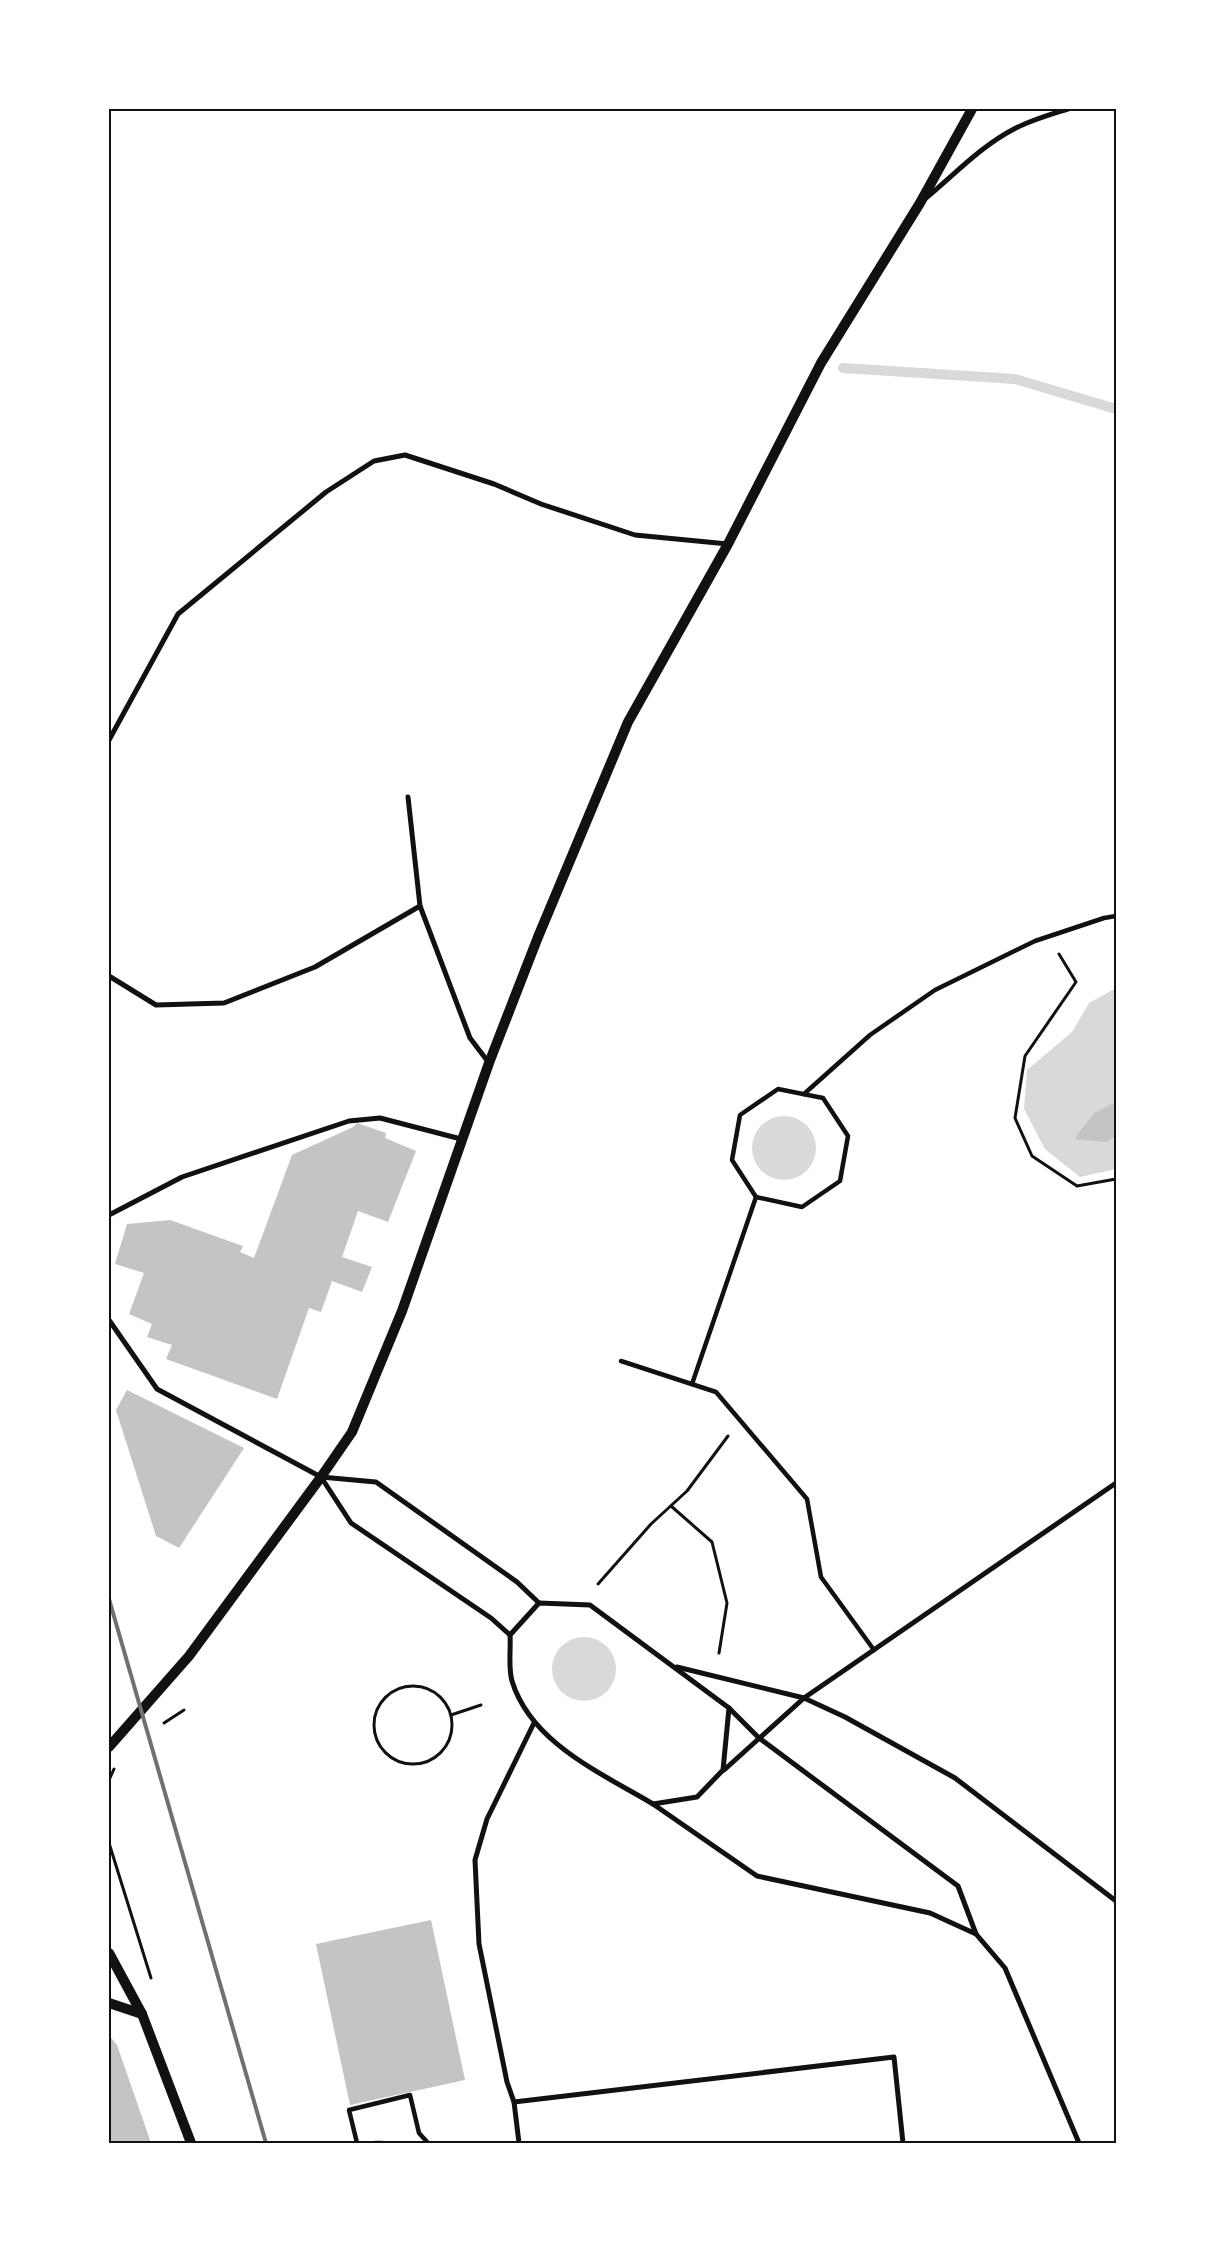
<svg xmlns="http://www.w3.org/2000/svg" width="1225" height="2252" viewBox="0 0 1225 2252" font-family="Poppins,sans-serif">
<style>
.water{fill:#d9d9d9}
.lines{fill:none;stroke-linecap:round;stroke-linejoin:round}
.stream{stroke:#d9d9d9;stroke-width:10}
.building{fill:#c4c4c4}
.path{stroke:#111;stroke-width:3}
.pedestrian{stroke:#111;stroke-width:4.5}
.minor{stroke:#111;stroke-width:5}
.secondary{stroke:#111;stroke-width:10}
.rail{stroke:#707070;stroke-width:4}
.neatline{fill:none;stroke:#111;stroke-width:2}
</style>
<rect width="100%" height="100%" fill="#fff"/>
<g class="water">
<path d="M1116 988V1169L1080 1177 1045 1149 1024 1109 1027 1070 1072 1032 1089 1003Z"/>
<circle cx="784" cy="1148" r="32"/>
<circle cx="584" cy="1669" r="32"/>
</g>
<g class="lines">
<path class="stream" d="M843 368 1015 379 1116 409"/>
</g>
<g class="building">
<path d="M1116 1102V1136L1107 1142 1074 1139 1094 1113Z"/>
<path d="M357 1123 386 1133 385 1138 416 1151 388 1222 358 1211 342 1257 372 1267 362 1292 332 1281 321 1312 309 1308 277 1399 166 1359 172 1345 147 1337 152 1324 129 1314 144 1273 115 1264 127 1224 170 1220 243 1246 240 1252 254 1258 292 1155 353 1127Z"/>
<path d="M127 1390 244 1448 179 1548 156 1536 116 1410Z"/>
<path d="M431 1920 465 2080 350 2105 316 1944Z"/>
<path d="M109 2035 117 2045 151 2143H109Z"/>
</g>
<g class="lines">
<g class="path">
<path d="M1059 954 1076 982 1025 1056 1015 1118 1032 1156 1077 1186 1116 1179"/>
<path d="M671 1506 712 1542 727 1603 719 1653"/>
<path d="M598 1584 651 1524 687 1491 728 1436"/>
<circle cx="413" cy="1725" r="39"/>
<path d="M451 1715 481 1705"/>
<path d="M164 1723 184 1710"/>
<path d="M109 1780 114 1769"/>
<path d="M109 1843 151 1978"/>
</g>
<g class="pedestrian">
<path d="M778 1089 823 1098 848 1136 840 1181 802 1207 756 1197 732 1160 740 1115Z"/>
<path d="M804 1094 870 1035 935 990 1035 941 1104 918 1116 916"/>
<path d="M621 1361 716 1392 807 1499 821 1577 874 1650"/>
<path d="M692 1384 756 1197"/>
<path d="M357 2143 349 2110 410 2095 419 2133 428 2143"/>
<path d="M375 2143H382"/>
</g>
<g class="minor">
<path d="M926 198C954 175 981 146 1014 129 1031 120 1049 115 1068 109"/>
<path d="M109 740 178 614 326 492 374 461 405 455 494 484 541 504 635 535 728 544"/>
<path d="M408 797 420 906"/>
<path d="M109 976 156 1005 224 1003 315 967 420 906 470 1038 489 1063"/>
<path d="M109 1215 182 1177 349 1121 380 1118 461 1139"/>
<path d="M109 1320 157 1389 321 1477 376 1482 517 1582 539 1603"/>
<path d="M321 1477 351 1523 491 1618 510 1635"/>
<path d="M539 1603 590 1605 729 1708 723 1770 697 1797 653 1804C601 1773 531 1743 512 1681 508 1667 511 1649 510 1635Z"/>
<path d="M677 1667 804 1698 845 1717 955 1778 1116 1901"/>
<path d="M729 1708 759 1738 958 1886 976 1934 1005 1968 1079 2143"/>
<path d="M724 1770 804 1698 1116 1483"/>
<path d="M653 1804 757 1876 930 1913 976 1934"/>
<path d="M514 2102 894 2057 903 2143"/>
<path d="M519 2143 514 2102 507 2082 479 1944 475 1860 487 1819 534 1723"/>
</g>
<g class="secondary">
<path d="M109 1747 189 1656 321 1477 352 1432 402 1311 489 1063 538 937 628 722 728 544 821 363 920 203 972 109"/>
<path d="M109 1953 142 2014 191 2143"/>
<path d="M109 2003 142 2014"/>
</g>
<path class="rail" d="M109 1599 266 2143"/>
</g>
<rect width="1225" height="2252" fill="none" stroke="#ffffff" stroke-width="220"/>
<rect x="110" y="110" width="1005" height="2032" class="neatline"/>
</svg>
